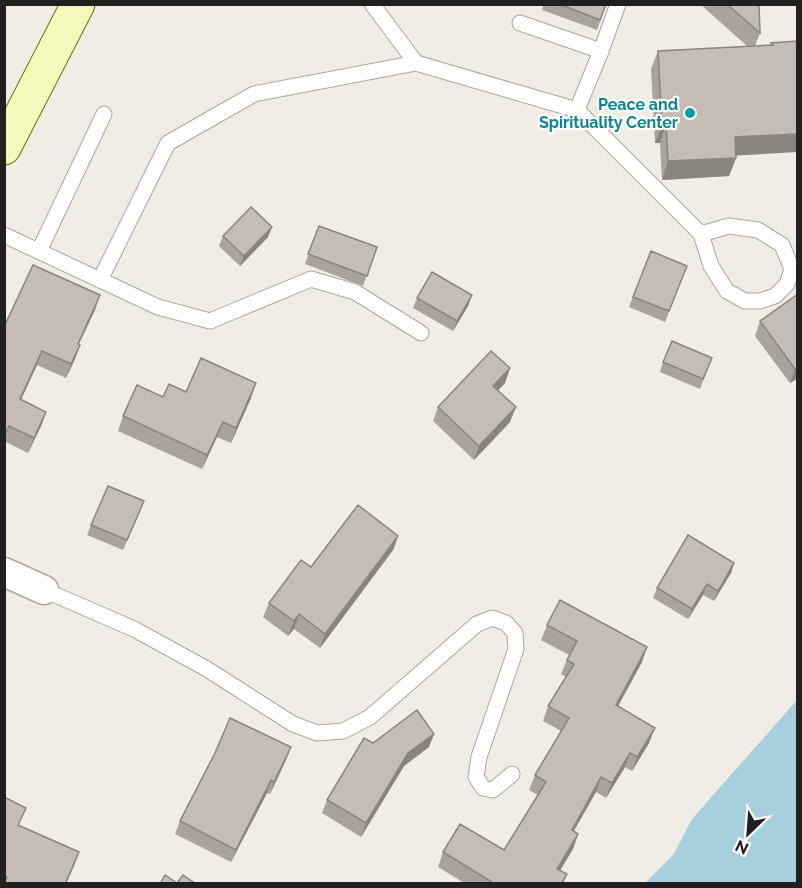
<svg xmlns="http://www.w3.org/2000/svg" width="802" height="888" viewBox="0 0 802 888" font-family="Raleway,sans-serif">
<style>
.water{fill:#a7cfdd}
.lines{fill:none;stroke-linecap:round;stroke-linejoin:round}
.lane-casing{stroke:#a7a7a7;stroke-width:17}
.street-casing{stroke:#a7a7a7;stroke-width:31}
.secondary-casing{stroke:#667706;stroke-width:35}
.lane{stroke:#fff;stroke-width:15}
.street{stroke:#fff;stroke-width:28}
.secondary{stroke:#f3f9bb;stroke-width:33}
.wall{fill:#a9a39c}
.shaded-wall{fill:#8a847f}
.building{fill:#c5bdb5;stroke:#8a847f;stroke-width:1.5}
.culture-dot{fill:#0f9aa8;stroke:#fff;stroke-width:2}
.labels{text-anchor:middle;dominant-baseline:central;stroke-width:4.5;stroke-linejoin:round;paint-order:stroke}
.culture-label{font-size:16px;font-weight:bold;fill:#0d838f;stroke:#fff;text-anchor:end}
</style>
<rect width="100%" height="100%" fill="#f0ede6"/>
<path class="water" d="M797 700V883H645L674 854 692 819Z"/>
<g class="lines">
<g class="lane-casing">
<g id="lane">
<path d="M372 4 416 63"/>
<path d="M520 23 601 51"/>
<path d="M577 110 601 51 618 4"/>
<path d="M4 235 158 307 210 321 311 279 355 292 421 333"/>
<path d="M39 251 104 114"/>
<path d="M100 280 168 143 254 94 416 63 577 110 701 234 711 266 727 291 745 301H760L775 296 787 284 792 269 782 245 758 230 729 226 701 234"/>
<path d="M44 590 134 629 207 669 293 724 317 733 343 731 370 717 477 624 492 618 506 623 515 633 516 649 479 757 476 777 483 788 493 790 512 774"/>
</g>
</g>
<g class="street-casing">
<path id="street" d="M4 572 44 590"/>
</g>
<g class="secondary-casing">
<path id="secondary" d="M4 148 78 4"/>
</g>
<use href="#lane" class="lane"/>
<use href="#street" class="street"/>
<use href="#secondary" class="secondary"/>
</g>
<g class="wall">
<path d="M544 4H606L597 30 542 10Z"/>
<path d="M700 4H761L759 6 760 33 755 46 770 45 771 43 798 41 736 155V158L729 176 662 180 660 143H655L651 69 658 51 747 46Z"/>
<path d="M319 226 377 247 363 286 305 264Z"/>
<path d="M272 227 268 237 240 266 219 246 223 236Z"/>
<path d="M651 251 687 266 665 322 629 307Z"/>
<path d="M798 294V378L790 383 755 336 760 321Z"/>
<path d="M472 295 468 306 453 331 413 308 417 298Z"/>
<path d="M95 310 79 344 80 345 75 359 66 378 37 365 21 400 46 412 41 426 28 453 4 441V327Z"/>
<path d="M663 362 708 368 700 389 660 372Z"/>
<path d="M510 368 505 383 498 390 510 422 474 460 433 421 438 407Z"/>
<path d="M186 392 251 398 231 443 217 437 202 469 118 431 123 416 163 397Z"/>
<path d="M140 511 123 550 87 535 91 525Z"/>
<path d="M398 536 393 550 320 648 294 629 288 636 263 617 269 603 311 567Z"/>
<path d="M734 563 731 573 714 601 703 595 688 619 653 598 657 588Z"/>
<path d="M547 625 642 662 618 706 649 743 632 771 625 767 606 798 596 792 574 831 578 834 573 849 560 870 567 874 563 884H466L438 867 443 852 504 850 538 795 529 790 535 775 561 731 543 721 548 706 566 677 561 674 569 655 541 640Z"/>
<path d="M373 743 429 747 404 766 361 837 322 813 327 800Z"/>
<path d="M286 760 270 794 267 793 231 862 175 834 180 821Z"/>
</g>
<g class="shaded-wall">
<path d="M666 124 660 143H655L662 125Z"/>
<path d="M798 134V152L728 156 735 137Z"/>
<path d="M736 158 729 176 662 180 668 161Z"/>
<path d="M272 227 268 237 240 266 244 256Z"/>
<path d="M100 295 95 310 72 358 78 344Z"/>
<path d="M472 295 468 306 453 331 457 321Z"/>
<path d="M80 345 75 359 66 378 71 364Z"/>
<path d="M42 351 37 365 14 414 20 399Z"/>
<path d="M798 367V378L790 383 795 369Z"/>
<path d="M510 368 505 383 488 401 493 386Z"/>
<path d="M256 383 251 398 231 443 236 428Z"/>
<path d="M516 407 510 422 474 460 479 446Z"/>
<path d="M46 412 41 426 28 453 34 438Z"/>
<path d="M223 422 217 437 202 469 207 455Z"/>
<path d="M398 536 393 550 320 648 325 634Z"/>
<path d="M734 563 731 573 714 601 718 591Z"/>
<path d="M707 584 703 595 688 619 692 609Z"/>
<path d="M299 614 294 629 288 636 294 621Z"/>
<path d="M647 647 642 662 611 719 616 705Z"/>
<path d="M655 728 649 743 632 771 637 757Z"/>
<path d="M434 734 429 747 404 766 361 837 366 823 408 753Z"/>
<path d="M291 747 286 760 270 794 274 782Z"/>
<path d="M630 753 625 767 606 798 612 783Z"/>
<path d="M601 777 596 792 566 844 572 830Z"/>
<path d="M271 780 267 793 231 862 236 850Z"/>
<path d="M578 834 573 849 552 884 557 869Z"/>
<path d="M79 852 74 866 66 884H65Z"/>
</g>
<g class="building">
<path d="M559 4H606L600 20Z"/>
<path d="M727 4H759L760 33Z"/>
<path d="M798 41V134L735 137 736 158 668 161 666 124 662 125 658 51 773 45 771 43Z"/>
<path d="M251 207 272 227 244 256 223 236Z"/>
<path d="M319 226 377 247 367 276 308 254Z"/>
<path d="M651 251 687 266 669 311 633 297Z"/>
<path d="M33 265 100 295 78 344 80 345 71 364 42 351 20 399 46 412 34 438 9 426 4 436V327Z"/>
<path d="M432 272 472 295 457 321 417 298Z"/>
<path d="M798 294V367L795 369 760 321Z"/>
<path d="M672 341 712 358 703 379 663 362Z"/>
<path d="M491 351 510 368 493 386 516 407 479 446 438 407Z"/>
<path d="M201 358 256 383 236 428 223 422 207 455 123 416 137 385 163 397 169 384 186 392Z"/>
<path d="M108 486 144 501 127 540 91 525Z"/>
<path d="M358 505 398 536 325 634 299 614 294 621 269 603 301 560 311 567Z"/>
<path d="M688 535 734 563 718 591 707 584 692 609 657 588Z"/>
<path d="M560 600 647 647 616 705 655 728 637 757 630 753 612 783 601 777 572 830 578 834 557 869 567 874 561 884H523L520 882 518 884H495L443 852 460 824 504 850 546 782 535 775 569 718 548 706 574 664 567 660 577 641 547 625Z"/>
<path d="M417 710 434 734 408 753 366 823 327 800 364 738 373 743Z"/>
<path d="M230 718 291 747 274 782 271 780 236 850 180 821 215 753Z"/>
<path d="M4 797 26 808 18 825 79 852 65 884H4L7 877 4 876Z"/>
<path d="M165 875 177 883 183 875 196 884H160Z"/>
</g>
<circle class="culture-dot" cx="690" cy="113" r="6"/>
<g class="labels">
<g class="culture-label">
<text x="678" y="104">Peace and<tspan x="678" dy="18">Spirituality Center</tspan></text>
</g>
</g>
<rect width="802" height="888" fill="none" stroke="#202020" stroke-width="12"/>
<g transform="translate(748 834) rotate(205)" stroke="#ffffff" stroke-width="4.5" paint-order="stroke">
<path d="M0-4.5L10 22L0 15L-10 22Z" fill="#202020"/>
<text y="-9" font-size="16" font-weight="bold" text-anchor="middle" fill="#202020">N</text>
</g>
</svg>
